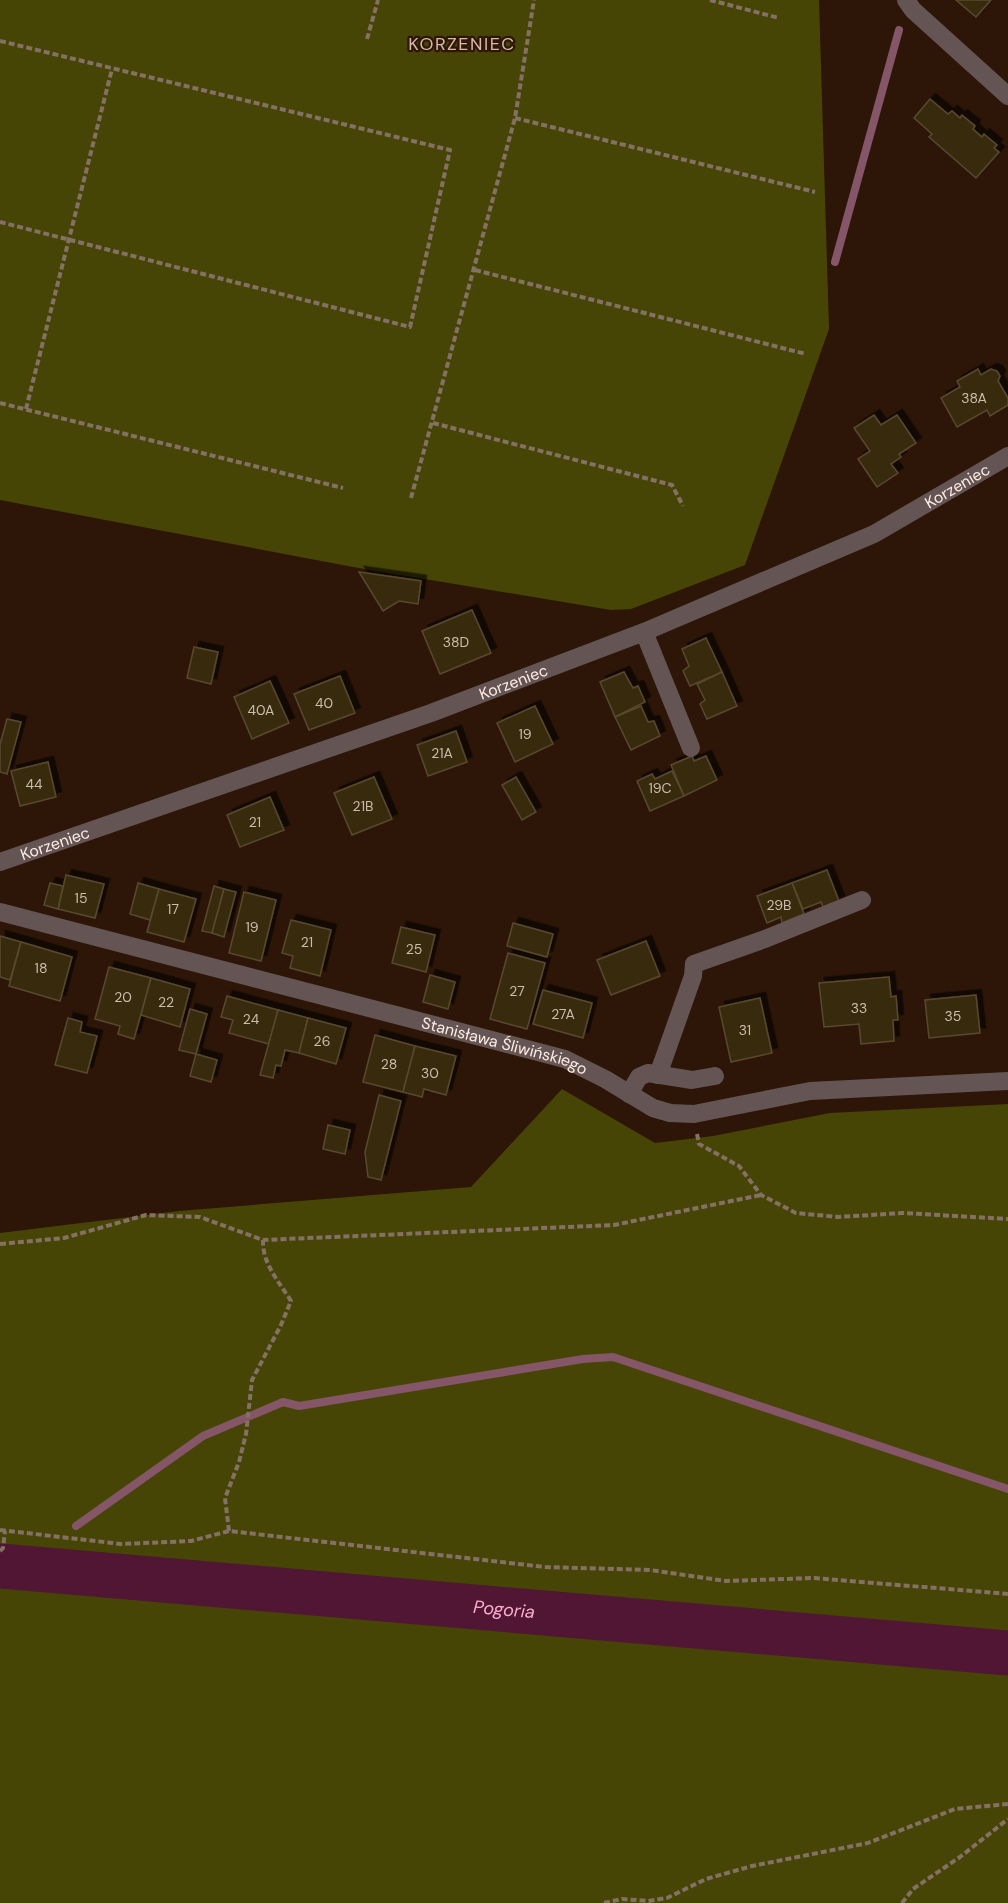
<svg xmlns="http://www.w3.org/2000/svg" width="1008" height="1903" viewBox="0 0 1008 1903" font-family="'DM Sans',sans-serif">
<style>
.green{fill:#474505}
.lines{fill:none;stroke-linecap:round;stroke-linejoin:round}
.stream{stroke:#845668;stroke-width:8}
.river{stroke:#501633;stroke-width:45}
.building{fill:#392a11;stroke:#58492f;stroke-width:1.5;filter:url(#shadow)}
.path{stroke:#847064;stroke-width:4;stroke-dasharray:6 3;stroke-linecap:butt}
.minor{stroke:#645554;stroke-width:18}
.labels{text-anchor:middle;dominant-baseline:central;stroke-width:4.5;stroke-linejoin:round;paint-order:stroke}
.number-label{font-size:14px;fill:#ccbcae}
.street-label{font-size:16px;fill:#fdece3;stroke:#2d1608}
.neighbourhood-label{font-size:18px;letter-spacing:1.5px;fill:#d7b7a5;stroke:#2d1608}
.water-label{font-size:18px;font-style:italic;fill:#fbaece;stroke:#2d1608}
</style>
<defs>
<filter id="shadow"><feDropShadow dx="5.5" dy="-5.5" stdDeviation="0" flood-color="#0009"/></filter>
</defs>
<rect width="100%" height="100%" fill="#2d1608"/>
<g class="green">
<path d="M0 0H819L829 329 745 565 631 609 611 610 353 567 0 500Z"/>
<path d="M562 1089 655 1143 713 1136 830 1113 1008 1104V1903H0V1233L179 1211 471 1187Z"/>
</g>
<g class="lines">
<g class="stream">
<path d="M835 262 899 30"/>
<path d="M76 1526 203 1436 283 1402 299 1406 583 1359 613 1357 1008 1489"/>
</g>
<path class="river" id="s1" d="M0 1566 1008 1653"/>
</g>
<g class="building">
<path d="M956 0H991L976 17Z"/>
<path d="M930 99 948 114 952 111 960 118 962 115 975 126 973 129 982 137 984 134 997 145 994 148 999 152 976 178 929 137 932 134 914 118Z"/>
<path d="M978 369 981 375 991 369 997 371 1000 376 998 381 1008 398V405L990 416 987 410 957 427 941 398 960 387 957 381Z"/>
<path d="M874 415 881 425 897 415 916 443 899 454 901 457 891 464 898 473 877 487 858 459 870 451 854 428Z"/>
<path d="M359 572 421 581 418 604 399 601 383 611Z"/>
<path d="M472 610 491 653 440 674 422 631Z"/>
<path d="M706 638 722 672 690 686 683 671 689 666 682 649Z"/>
<path d="M194 647 218 652 211 684 187 678Z"/>
<path d="M624 672 633 688 638 686 645 702 615 717 600 682Z"/>
<path d="M722 672 737 706 707 719 700 704 705 700 697 684Z"/>
<path d="M340 676 355 713 309 730 294 694Z"/>
<path d="M270 681 289 723 252 739 234 697Z"/>
<path d="M535 706 553 744 515 762 497 723Z"/>
<path d="M641 706 648 722 654 721 660 736 631 750 615 717Z"/>
<path d="M7 719 21 722 7 774 0 772V744Z"/>
<path d="M456 731 467 762 428 776 417 745Z"/>
<path d="M692 756 694 761 706 756 717 780 684 796 671 765Z"/>
<path d="M48 762 56 797 20 806 11 771Z"/>
<path d="M672 771 684 796 650 811 637 781 652 774 655 779Z"/>
<path d="M374 777 392 819 352 835 334 793Z"/>
<path d="M516 777 536 812 522 820 502 785Z"/>
<path d="M270 797 284 830 240 847 227 815Z"/>
<path d="M827 870 839 901 823 907 821 902 803 909 792 883Z"/>
<path d="M66 875 104 884 95 918 58 909Z"/>
<path d="M50 883 63 886 58 909 44 905Z"/>
<path d="M138 883 159 889 150 920 130 914Z"/>
<path d="M792 883 804 914 782 923 781 917 767 923 757 896Z"/>
<path d="M214 886 224 889 212 933 202 931Z"/>
<path d="M159 889 196 899 184 942 147 932Z"/>
<path d="M224 889 236 892 224 937 212 933Z"/>
<path d="M244 892 276 900 261 961 229 953Z"/>
<path d="M291 920 331 930 320 976 290 968 293 956 282 953Z"/>
<path d="M513 923 553 934 547 957 507 946Z"/>
<path d="M401 927 435 935 426 972 392 963Z"/>
<path d="M0 936 21 942 10 980 0 977Z"/>
<path d="M646 941 660 976 611 995 597 960Z"/>
<path d="M21 942 72 957 60 1001 9 986Z"/>
<path d="M508 953 545 963 527 1029 490 1019Z"/>
<path d="M109 967 151 978 134 1039 118 1034 120 1026 95 1019Z"/>
<path d="M430 975 455 982 448 1009 423 1002Z"/>
<path d="M889 977 891 997 896 996 898 1020H893L894 1041 861 1044 859 1024 824 1027 819 983Z"/>
<path d="M151 978 190 989 180 1027 141 1015Z"/>
<path d="M543 990 592 1003 583 1038 533 1024Z"/>
<path d="M976 995 980 1033 929 1038 925 1000Z"/>
<path d="M227 996 278 1010 269 1044 229 1033 233 1020 221 1017Z"/>
<path d="M760 998 772 1053 731 1062 719 1007Z"/>
<path d="M190 1009 207 1014 196 1054 179 1050Z"/>
<path d="M278 1010 308 1018 299 1053 285 1050 281 1066 276 1065 273 1078 260 1075Z"/>
<path d="M68 1018 82 1022 80 1032 97 1036 87 1073 55 1065Z"/>
<path d="M308 1018 346 1028 336 1064 299 1053Z"/>
<path d="M375 1035 415 1046 403 1092 363 1082Z"/>
<path d="M415 1046 456 1056 446 1095 424 1089 422 1097 403 1092Z"/>
<path d="M196 1054 217 1060 211 1082 190 1076Z"/>
<path d="M379 1095 401 1101 381 1180 368 1177 365 1152Z"/>
<path d="M328 1125 350 1130 345 1154 323 1149Z"/>
</g>
<g class="lines">
<g class="path">
<path d="M710 0 779 18"/>
<path d="M367 39 378 0"/>
<path d="M0 41 450 150 410 327 0 222"/>
<path d="M515 118 815 192"/>
<path d="M475 270 806 354"/>
<path d="M0 403 343 488"/>
<path d="M26 409 112 69"/>
<path d="M433 423 672 485 683 506"/>
<path d="M411 498 515 118 534 0"/>
<path d="M697 1134 699 1144 739 1166 761 1195 796 1213 838 1217 903 1213 1008 1219"/>
<path d="M0 1244 64 1238 146 1215 200 1217 263 1240 614 1225 761 1195"/>
<path d="M0 1530 121 1544 191 1541 229 1531 545 1567 650 1570 726 1581 814 1578 1008 1594"/>
<path d="M229 1531 225 1498 239 1462 246 1434 252 1380 281 1325 291 1301C279 1282 262 1263 263 1240"/>
<path d="M0 1551 3 1548 5 1531"/>
<path d="M604 1903 622 1899 648 1901 667 1898 706 1879 752 1866 868 1843 955 1809 1008 1804"/>
<path d="M902 1903 913 1889 960 1857 1008 1819"/>
</g>
<g class="minor">
<path d="M906 0 913 10 1008 96"/>
<path d="M644 632 691 748"/>
<path id="s2" d="M0 862 431 713 644 632 874 534 1008 456"/>
<path id="s3" d="M0 912 565 1059 605 1079 653 1108 670 1113 694 1114 810 1091 1008 1081"/>
<path d="M658 1075 693 976 694 964 765 939 862 900"/>
<path d="M629 1094 639 1077 648 1073 692 1080 715 1076"/>
</g>
</g>
<g class="labels">
<g class="number-label">
<text x="974" y="398">38A</text>
<text x="456" y="642">38D</text>
<text x="324" y="703">40</text>
<text x="261" y="710">40A</text>
<text x="525" y="734">19</text>
<text x="442" y="753">21A</text>
<text x="34" y="784">44</text>
<text x="660" y="788">19C</text>
<text x="363" y="806">21B</text>
<text x="255" y="822">21</text>
<text x="81" y="898">15</text>
<text x="779" y="905">29B</text>
<text x="173" y="909">17</text>
<text x="252" y="927">19</text>
<text x="307" y="942">21</text>
<text x="414" y="949">25</text>
<text x="41" y="968">18</text>
<text x="517" y="991">27</text>
<text x="123" y="997">20</text>
<text x="166" y="1002">22</text>
<text x="859" y="1008">33</text>
<text x="563" y="1014">27A</text>
<text x="953" y="1016">35</text>
<text x="251" y="1019">24</text>
<text x="745" y="1030">31</text>
<text x="322" y="1041">26</text>
<text x="389" y="1064">28</text>
<text x="430" y="1073">30</text>
</g>
<g class="street-label">
<text stroke="none"><textPath href="#s2" startOffset="1030">Korzeniec</textPath></text>
<text stroke="none"><textPath href="#s2" startOffset="544">Korzeniec</textPath></text>
<text stroke="none"><textPath href="#s2" startOffset="58">Korzeniec</textPath></text>
<text stroke="none"><textPath href="#s3" startOffset="522">Stanisława Śliwińskiego</textPath></text>
</g>
<g class="neighbourhood-label">
<text x="462" y="44">KORZENIEC</text>
</g>
<g class="water-label">
<text stroke="none"><textPath href="#s1" startOffset="506">Pogoria</textPath></text>
</g>
</g>
</svg>
